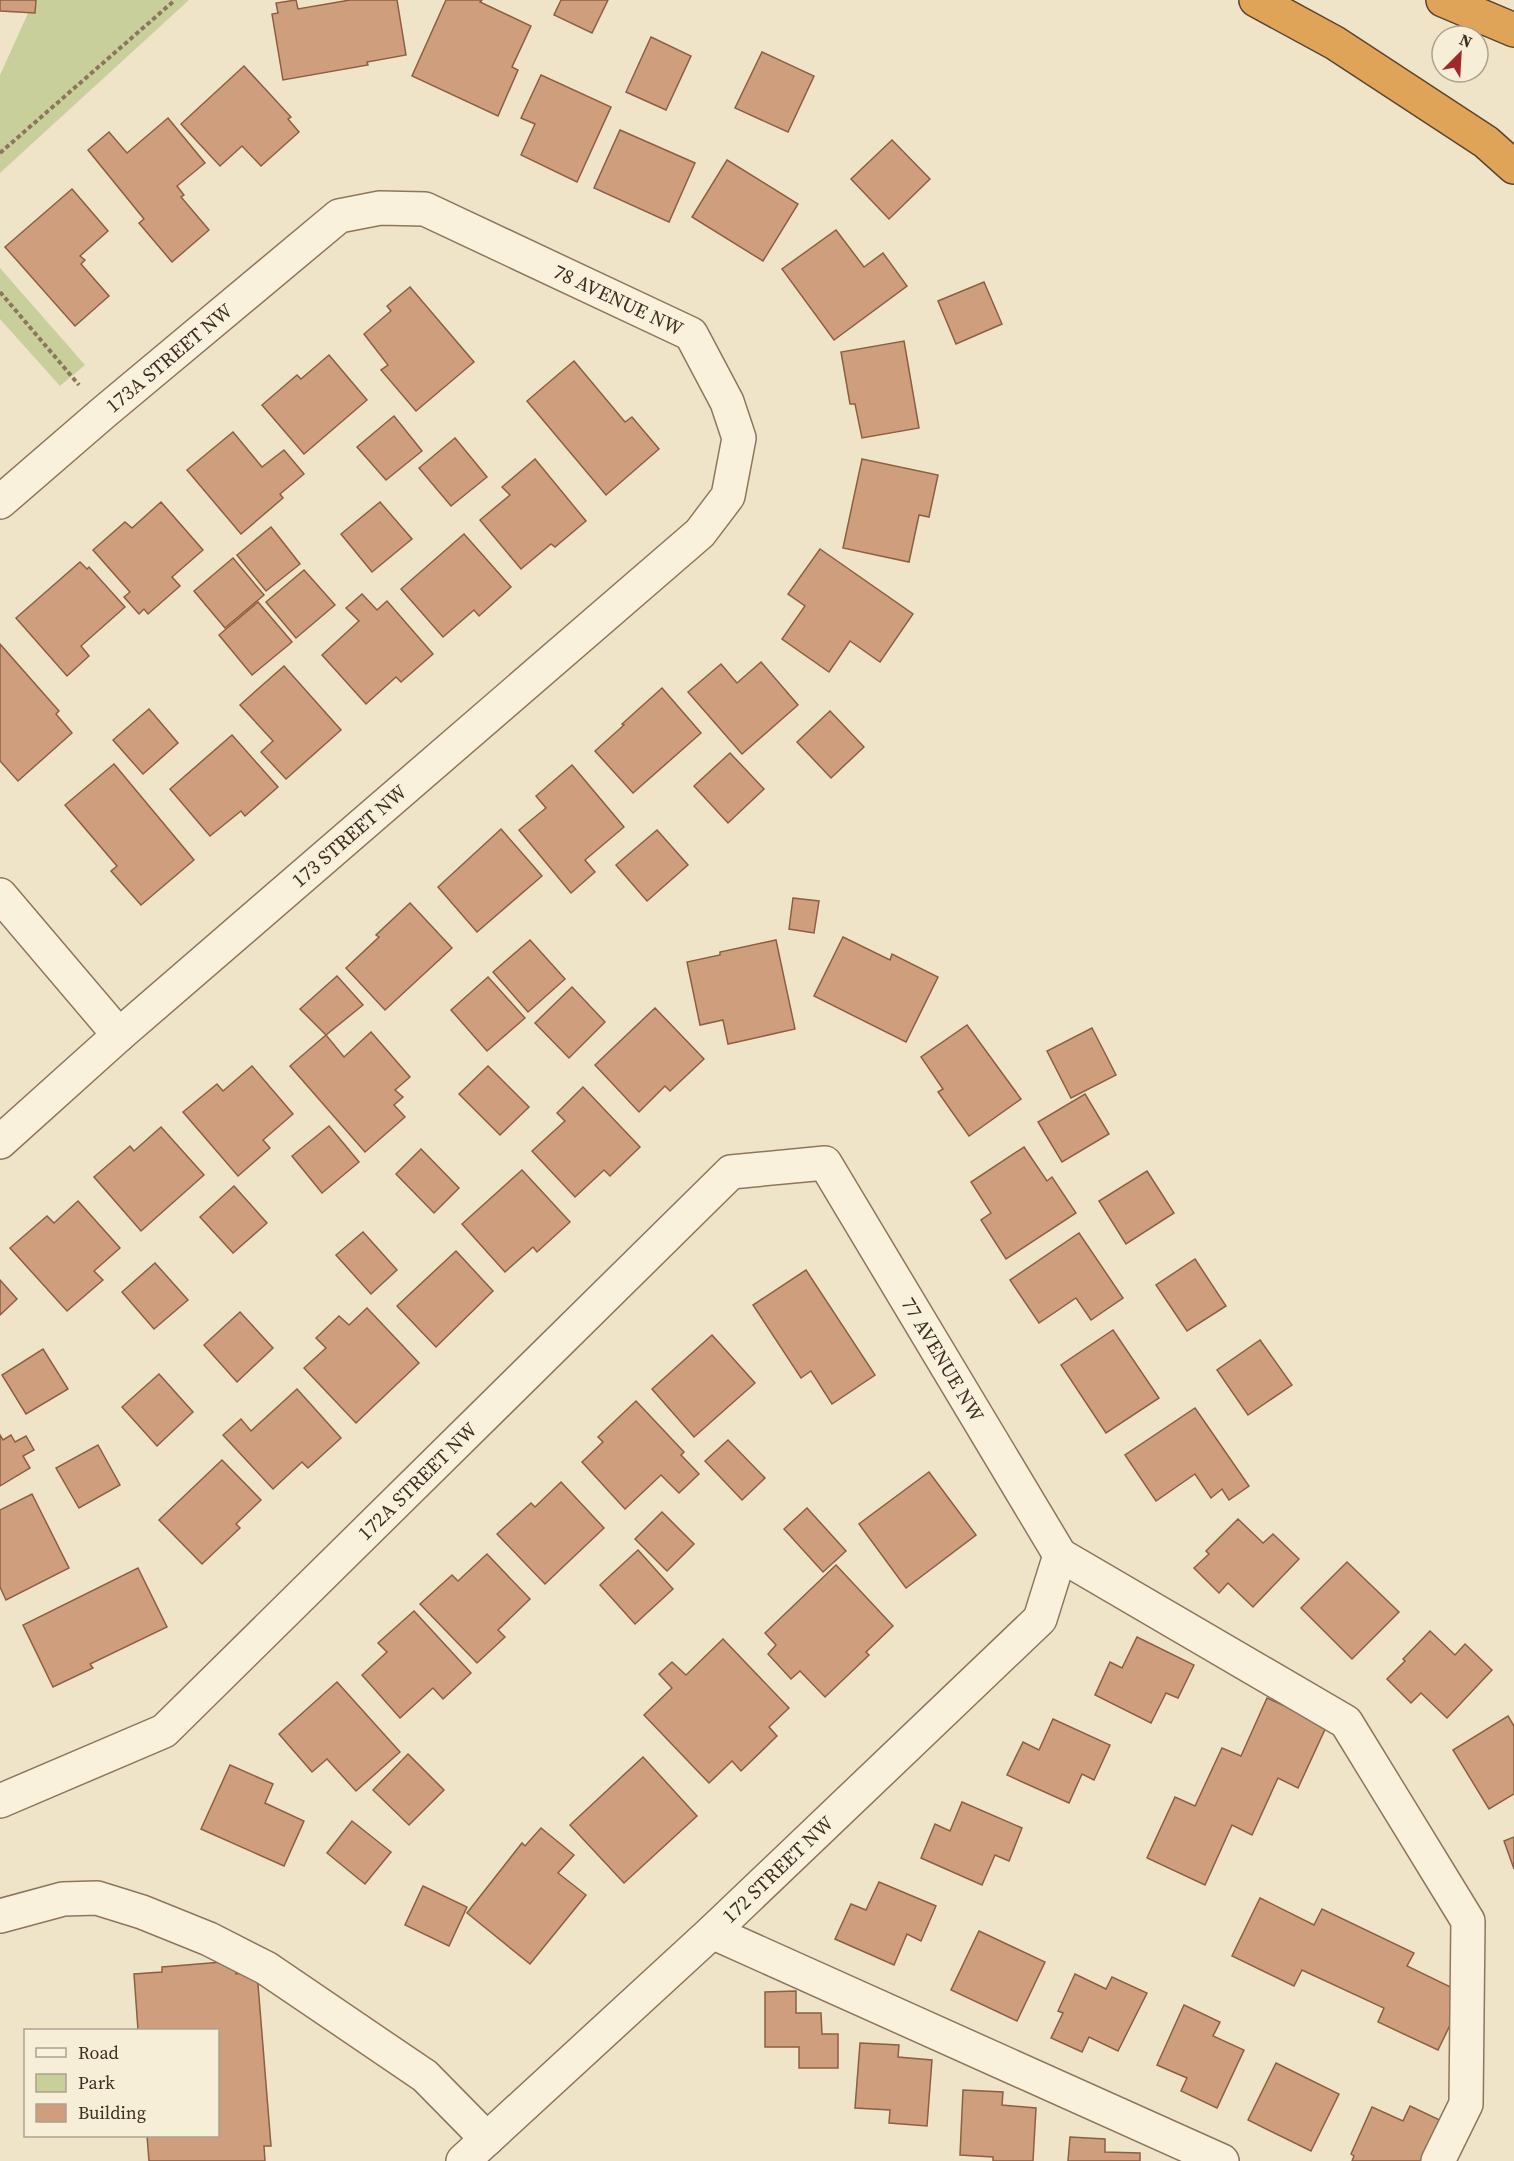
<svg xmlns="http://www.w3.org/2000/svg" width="1514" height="2161" viewBox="0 0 1514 2161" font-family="'Source Serif 4',serif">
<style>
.green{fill:#c9cf9b}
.building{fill:#cf9f7d;stroke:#8d5f41;stroke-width:1.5}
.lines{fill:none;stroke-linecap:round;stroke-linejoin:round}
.minor-casing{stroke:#8d765c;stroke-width:36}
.highway-casing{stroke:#5b4430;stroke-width:36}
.path{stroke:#8d765c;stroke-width:4;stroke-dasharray:4.5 3;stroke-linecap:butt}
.minor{stroke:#faf1dc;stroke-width:33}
.highway{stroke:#e0a458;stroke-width:33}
.labels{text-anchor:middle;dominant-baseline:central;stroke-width:4.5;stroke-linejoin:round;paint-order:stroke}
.street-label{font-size:20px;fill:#3d2e20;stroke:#f7eed8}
</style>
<rect width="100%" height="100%" fill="#f0e4c8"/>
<g class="green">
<path d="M34 0H189L0 173V75Z"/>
<path d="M0 268 85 365 60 386 0 319Z"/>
</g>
<g class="building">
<path d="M0 0H36L35 13 0 11Z"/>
<path d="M296 0 298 9 350 0H397L406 55 367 62 368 65 283 80 272 14 278 13 276 3Z"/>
<path d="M446 0H482L480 2 531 26 512 67 518 70 498 116 412 76Z"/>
<path d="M561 0H608L592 33 554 15Z"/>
<path d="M651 37 691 56 666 110 626 92Z"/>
<path d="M762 52 814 76 788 132 735 108Z"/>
<path d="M244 66 291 117 288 119 299 132 261 166 242 146 220 166 181 124Z"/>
<path d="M541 75 611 107 577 182 521 155 535 124 521 118Z"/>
<path d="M168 118 205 163 177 186 184 195 181 197 209 230 172 262 139 223 144 219 88 150 109 132 127 153Z"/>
<path d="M620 130 695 163 669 222 594 188Z"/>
<path d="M892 140 930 179 889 219 851 179Z"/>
<path d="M727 160 798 204 763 261 692 217Z"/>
<path d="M72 189 108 231 80 256 85 260 81 264 109 296 75 326 5 247Z"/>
<path d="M836 230 864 267 883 253 907 286 834 340 782 269Z"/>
<path d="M984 282 1002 324 956 344 938 301Z"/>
<path d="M410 287 474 362 416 411 381 370 388 365 364 334 391 311 387 306Z"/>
<path d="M904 341 919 428 862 438 855 404H850L841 352Z"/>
<path d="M329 355 367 400 304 454 262 405 297 375 301 379Z"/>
<path d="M574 361 625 422 632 417 659 449 606 495 527 401Z"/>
<path d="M394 416 422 451 386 480 357 447Z"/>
<path d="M233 432 262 467 284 450 304 474 280 494 283 498 241 534 187 470Z"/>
<path d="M455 438 487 477 451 506 419 468Z"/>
<path d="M535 459 586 521 555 547 551 544 521 569 480 520 510 495 502 487Z"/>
<path d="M862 459 938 475 929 517 919 515 909 562 843 548Z"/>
<path d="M161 502 203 550 172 577 180 586 148 614 144 609 139 614 124 597 130 592 93 550 125 522 132 528Z"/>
<path d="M380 502 412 539 372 572 341 534Z"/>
<path d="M271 527 300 564 266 591 237 555Z"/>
<path d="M464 534 511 587 479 616 474 610 443 637 401 589Z"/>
<path d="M820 549 913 614 880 662 850 641 829 672 782 639 805 606 788 594Z"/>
<path d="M233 558 264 595 225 628 194 591Z"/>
<path d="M80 562 87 569 89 567 125 607 81 646 89 656 67 676 16 618Z"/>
<path d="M304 570 335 605 296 638 266 602Z"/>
<path d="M362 594 377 610 387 601 433 654 401 682 396 677 366 704 322 655 359 621 346 608Z"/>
<path d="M258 602 292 642 252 675 219 635Z"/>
<path d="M0 644 59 711 56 714 72 733 18 781 0 761Z"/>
<path d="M761 662 798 705 742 754 688 692 721 664 737 683Z"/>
<path d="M284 666 341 730 286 779 261 752 273 741 240 705Z"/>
<path d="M662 688 701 733 633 793 595 751 624 725 622 724Z"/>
<path d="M149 709 178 743 143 774 113 740Z"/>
<path d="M830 711 864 747 831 778 797 742Z"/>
<path d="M232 735 278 787 245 816 241 811 210 836 170 789Z"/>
<path d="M730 753 764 789 728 823 694 786Z"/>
<path d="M114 764 194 860 141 905 111 871 117 866 65 805Z"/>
<path d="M572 765 624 827 585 860 595 872 571 893 519 830 546 808 536 796Z"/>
<path d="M501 829 542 876 477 932 438 887Z"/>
<path d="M657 830 688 865 647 901 616 865Z"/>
<path d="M793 898 819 901 814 933 789 929Z"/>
<path d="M410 903 452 948 385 1010 346 968 379 937 376 935Z"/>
<path d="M843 937 890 960 892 954 938 977 906 1042 814 996Z"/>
<path d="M530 940 565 979 528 1012 493 972Z"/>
<path d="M776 940 795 1029 728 1044 723 1020 700 1025 687 962 720 955V952Z"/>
<path d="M337 976 363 1005 326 1035 300 1009Z"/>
<path d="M488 977 525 1018 487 1051 451 1010Z"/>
<path d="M572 987 605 1022 569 1058 535 1023Z"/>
<path d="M655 1008 704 1059 670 1091 665 1086 639 1112 595 1065Z"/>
<path d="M967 1025 1021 1099 969 1136 938 1092 943 1089 921 1057Z"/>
<path d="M1092 1028 1116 1075 1071 1098 1047 1051Z"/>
<path d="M371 1032 410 1077 395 1090 403 1097 394 1105 405 1117 365 1152 290 1066 326 1035 344 1057Z"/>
<path d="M252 1066 293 1114 263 1140 270 1148 238 1176 183 1112 217 1084 223 1091Z"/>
<path d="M488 1066 529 1107 500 1135 459 1094Z"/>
<path d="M583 1087 640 1147 610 1176 604 1170 575 1197 532 1151 565 1121 557 1113Z"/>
<path d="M1085 1094 1109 1134 1062 1162 1038 1122Z"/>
<path d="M329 1126 359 1162 322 1193 292 1156Z"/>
<path d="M161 1127 204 1175 141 1231 94 1177 130 1146 134 1151Z"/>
<path d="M1024 1147 1047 1181 1052 1177 1076 1213 1006 1259 981 1220 991 1213 971 1182Z"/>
<path d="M421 1149 459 1188 434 1213 396 1174Z"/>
<path d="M522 1170 570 1222 537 1252 533 1247 505 1272 462 1224Z"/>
<path d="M1147 1171 1174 1213 1126 1244 1099 1201Z"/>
<path d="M234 1186 267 1223 233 1253 200 1217Z"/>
<path d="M78 1201 120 1248 94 1271 103 1280 67 1311 10 1248 47 1216 54 1223Z"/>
<path d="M363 1232 397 1270 371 1294 336 1255Z"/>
<path d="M1079 1233 1123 1298 1091 1320 1076 1298 1039 1323 1010 1280Z"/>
<path d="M456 1251 493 1291 436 1347 397 1306Z"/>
<path d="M1195 1259 1226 1306 1187 1331 1156 1285Z"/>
<path d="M155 1263 188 1300 154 1329 122 1292Z"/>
<path d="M806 1270 875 1375 832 1404 811 1371 801 1378 753 1305Z"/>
<path d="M0 1280 17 1299 0 1315Z"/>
<path d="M367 1308 419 1363 356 1423 304 1368 326 1348 316 1338 339 1316 349 1325Z"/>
<path d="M240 1312 273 1348 237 1382 204 1345Z"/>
<path d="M1113 1330 1159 1398 1106 1433 1061 1365Z"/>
<path d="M712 1335 755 1383 694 1437 652 1389Z"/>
<path d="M1260 1340 1292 1385 1248 1415 1217 1370Z"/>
<path d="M43 1349 68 1389 26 1414 2 1375Z"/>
<path d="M159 1374 193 1412 157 1446 122 1407Z"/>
<path d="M297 1389 341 1438 308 1468 302 1462 273 1489 223 1435 241 1419 251 1431Z"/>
<path d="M636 1401 684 1452 681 1455 699 1474 679 1493 661 1475 625 1509 582 1462 603 1442 598 1437Z"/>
<path d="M1195 1408 1249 1486 1229 1500 1222 1489 1211 1498 1195 1474 1156 1501 1125 1455Z"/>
<path d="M0 1435 3 1440 11 1435 15 1442 26 1436 34 1450 23 1456 30 1468 0 1486Z"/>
<path d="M728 1440 765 1478 742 1500 705 1461Z"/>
<path d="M98 1445 120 1485 79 1508 56 1468Z"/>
<path d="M222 1460 261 1500 236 1524 240 1528 202 1564 159 1520Z"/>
<path d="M929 1472 976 1535 906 1588 859 1524Z"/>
<path d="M561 1482 604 1528 545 1584 497 1534 531 1503 535 1507Z"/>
<path d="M32 1494 69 1568 6 1600 0 1587V1510Z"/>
<path d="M807 1508 846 1551 823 1572 784 1529Z"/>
<path d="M662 1512 694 1544 667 1571 635 1539Z"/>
<path d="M1238 1519 1263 1543 1273 1534 1299 1559 1253 1607 1228 1583 1219 1593 1194 1568 1209 1554 1206 1551Z"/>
<path d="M638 1550 673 1589 635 1624 600 1585Z"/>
<path d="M487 1554 530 1599 498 1630 505 1637 477 1663 420 1604 452 1575 458 1581Z"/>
<path d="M1347 1562 1399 1612 1352 1659 1301 1608Z"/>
<path d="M836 1565 893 1626 866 1652 869 1655 825 1697 800 1671 791 1679 768 1654 776 1645 765 1633Z"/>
<path d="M138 1568 167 1627 90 1664 93 1668 53 1687 23 1625Z"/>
<path d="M414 1611 471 1673 443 1699 433 1688 400 1718 362 1675 387 1652 378 1643Z"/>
<path d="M1430 1631 1455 1655 1465 1644 1492 1670 1447 1718 1421 1693 1411 1703 1387 1679 1405 1661 1403 1659Z"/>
<path d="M1137 1637 1194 1665 1178 1698 1166 1693 1151 1723 1095 1695 1110 1662 1122 1668Z"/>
<path d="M723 1639 789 1708 769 1727 777 1736 741 1771 732 1761 709 1783 644 1715 672 1688 659 1674 672 1662 686 1675Z"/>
<path d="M337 1682 400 1752 356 1791 327 1759 312 1772 279 1734Z"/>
<path d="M1267 1698 1327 1725 1298 1788 1278 1778 1252 1835 1232 1825 1205 1885 1147 1858 1175 1797 1195 1806 1222 1748 1241 1756Z"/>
<path d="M1508 1716 1514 1726V1794L1489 1809 1453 1750Z"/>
<path d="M1053 1719 1110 1745 1094 1780 1082 1774 1069 1803 1007 1775 1023 1742 1039 1750Z"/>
<path d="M408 1754 444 1790 409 1825 373 1790Z"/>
<path d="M643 1757 697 1816 624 1883 570 1825Z"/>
<path d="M230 1765 273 1784 265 1803 304 1821 284 1866 201 1829Z"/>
<path d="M962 1802 1022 1828 1009 1861 995 1855 982 1885 921 1858 935 1824 950 1831Z"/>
<path d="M352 1821 391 1852 365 1884 327 1853Z"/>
<path d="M541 1828 574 1855 558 1873 586 1895 530 1964 467 1913 522 1843 525 1846Z"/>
<path d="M1514 1837V1869L1504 1841Z"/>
<path d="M879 1882 936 1906 921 1941 907 1934 894 1965 835 1939 851 1904 866 1910Z"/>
<path d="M423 1886 467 1907 449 1946 405 1925Z"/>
<path d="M1260 1898 1314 1925 1322 1909 1414 1953 1407 1966 1465 1994 1438 2050 1378 2022 1384 2008 1302 1970 1294 1986 1232 1956Z"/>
<path d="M979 1931 1045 1962 1017 2021 951 1990Z"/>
<path d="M234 1961 236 1974 257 1972 271 2146H264L265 2161H149L147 2136H218V2030H138L134 1974 162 1972V1967Z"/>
<path d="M1075 1974 1106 1989 1112 1977 1147 1993 1118 2051 1089 2037 1082 2052 1051 2038 1063 2013 1058 2011Z"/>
<path d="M796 1991V2013H821L822 2034H838V2068H799V2047H765V1992Z"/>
<path d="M1184 2005 1220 2022 1213 2036 1244 2050 1217 2108 1181 2091 1187 2078 1157 2065Z"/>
<path d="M860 2043 899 2045 898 2057 932 2060 927 2126 889 2123 890 2110 855 2108Z"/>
<path d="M1276 2063 1339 2094 1311 2151 1248 2120Z"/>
<path d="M963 2090 1003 2092 1002 2105 1036 2108 1033 2161H993V2157L960 2155Z"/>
<path d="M1410 2106 1444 2122 1426 2161H1352L1354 2156 1351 2154 1372 2107 1403 2121Z"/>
<path d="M1070 2137 1105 2139V2152L1140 2153V2161H1068Z"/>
</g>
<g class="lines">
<g class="minor-casing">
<g id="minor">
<path id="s1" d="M0 502 103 413 339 216 380 208 425 209 691 334 727 402 739 438 728 496 700 533 119 1035 0 1142"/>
<path d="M0 895 119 1035"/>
<path id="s2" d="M0 1801 164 1731 731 1172 825 1163 1060 1555 1346 1722 1468 1921 1466 2104 1438 2161"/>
<path d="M0 1916 63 1899 97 1898 142 1912 209 1939 266 1968 425 2076 487 2139"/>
<path d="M712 1932 1222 2161"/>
<path id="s3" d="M463 2161 712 1932 1040 1619 1060 1555"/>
</g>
</g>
<g class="highway-casing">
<g id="highway">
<path d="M1256 0 1335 43 1486 142 1514 167"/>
<path d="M1443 0 1514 30"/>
</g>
</g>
<g class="path">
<path d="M0 153 175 0"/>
<path d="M0 292 79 385"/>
</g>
<use href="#minor" class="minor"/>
<use href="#highway" class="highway"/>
</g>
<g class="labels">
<g class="street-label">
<text stroke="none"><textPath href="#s1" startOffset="744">78 AVENUE NW</textPath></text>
<text stroke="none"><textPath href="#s1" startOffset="222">173A STREET NW</textPath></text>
<text transform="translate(349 836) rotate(-41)">173 STREET NW</text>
<text stroke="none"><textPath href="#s2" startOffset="1298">77 AVENUE NW</textPath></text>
<text stroke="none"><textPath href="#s2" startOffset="534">172A STREET NW</textPath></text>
<text stroke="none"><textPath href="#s3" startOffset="429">172 STREET NW</textPath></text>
</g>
</g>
<rect x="24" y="2029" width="195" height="108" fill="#f7eed8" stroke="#ada18e" stroke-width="1.5"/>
<rect x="36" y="2048" width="30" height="9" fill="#faf1dc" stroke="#ada18e" stroke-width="1.5"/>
<text x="78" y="2059" font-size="18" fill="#3d2e20">Road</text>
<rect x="36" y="2074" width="30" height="18" fill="#c9cf9b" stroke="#ada18e" stroke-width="1.5"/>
<text x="78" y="2089" font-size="18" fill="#3d2e20">Park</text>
<rect x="36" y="2104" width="30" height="18" fill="#cf9f7d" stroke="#ada18e" stroke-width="1.5"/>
<text x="78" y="2119" font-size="18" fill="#3d2e20">Building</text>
<g transform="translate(1460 54) rotate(24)"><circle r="28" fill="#f7eed8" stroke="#ada18e" stroke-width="1.5"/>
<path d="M0-4.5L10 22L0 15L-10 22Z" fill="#9e2a2b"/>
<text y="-9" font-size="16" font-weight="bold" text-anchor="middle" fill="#3d2e20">N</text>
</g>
</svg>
